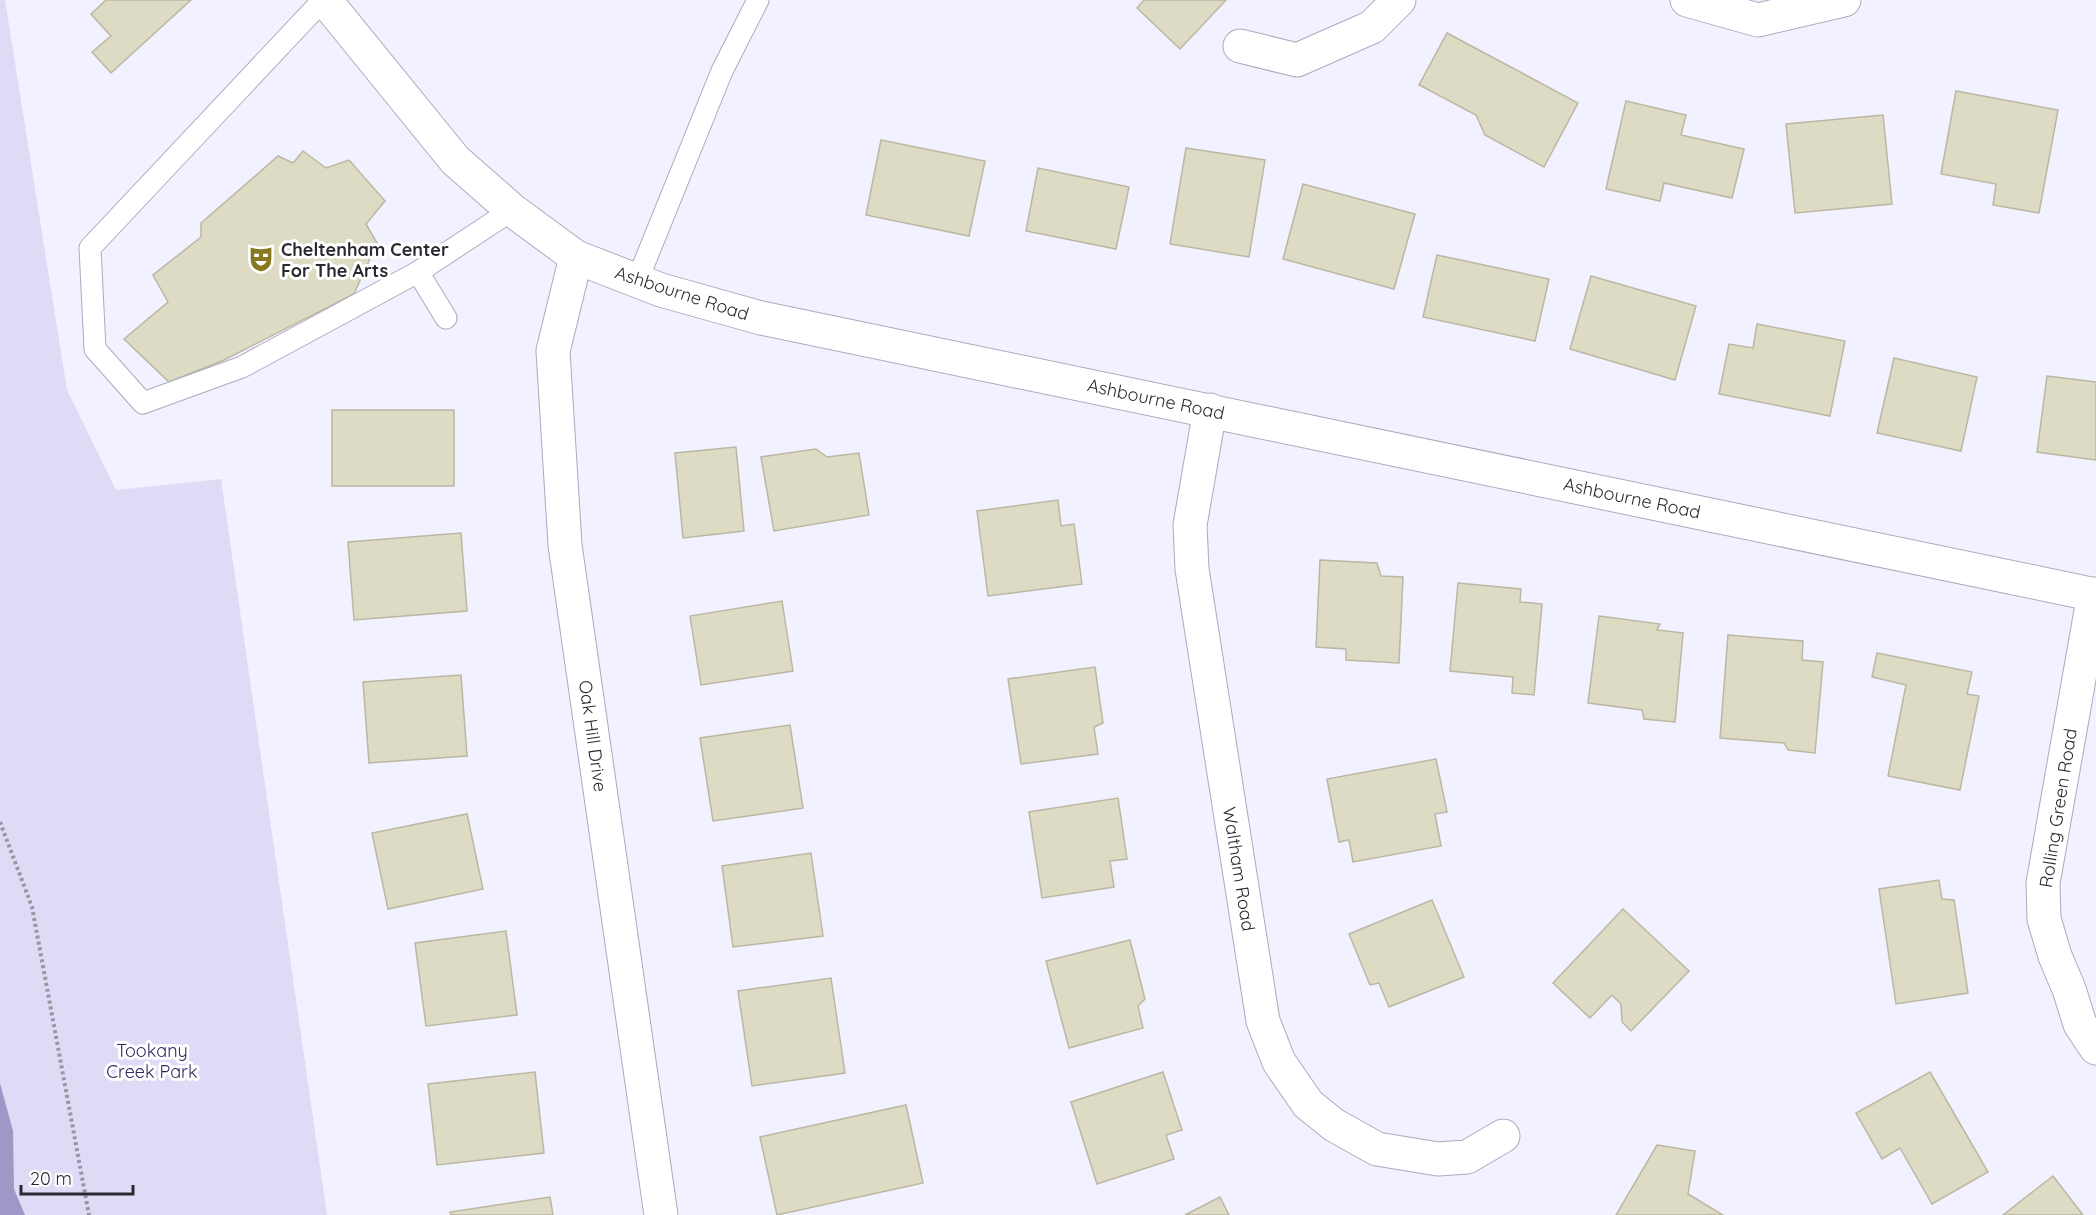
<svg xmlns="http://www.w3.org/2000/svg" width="2096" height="1215" viewBox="0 0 2096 1215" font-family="Quicksand,sans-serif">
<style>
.green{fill:#dedbf7}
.water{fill:#9d98c6}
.building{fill:#dedbc5;stroke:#bbb7a2;stroke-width:1.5}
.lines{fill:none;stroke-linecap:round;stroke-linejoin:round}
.lane-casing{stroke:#acaabf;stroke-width:23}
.street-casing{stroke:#acaabf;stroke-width:35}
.secondary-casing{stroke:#acaabf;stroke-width:35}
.path{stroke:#9796a1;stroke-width:4;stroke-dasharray:3 3;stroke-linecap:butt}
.lane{stroke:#fff;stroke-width:21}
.street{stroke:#fff;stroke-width:33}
.secondary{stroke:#fff;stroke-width:33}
.labels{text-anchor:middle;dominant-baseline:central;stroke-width:6;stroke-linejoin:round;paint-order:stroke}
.poi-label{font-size:18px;font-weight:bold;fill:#2a2931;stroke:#fff;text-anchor:start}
.street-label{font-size:18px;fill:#2a2931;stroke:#fff}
.park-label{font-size:18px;fill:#33265f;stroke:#fff}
</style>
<rect width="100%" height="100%" fill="#f2f1ff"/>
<path class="green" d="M0 0H5L67 390 116 490 221 479 327 1215H0Z"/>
<path class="water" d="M0 1083 13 1131 14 1189 25 1215H0Z"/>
<g class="building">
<path d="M106 0H191L111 73 92 52 111 36 91 14Z"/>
<path d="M1144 0H1226L1180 49 1137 8Z"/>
<path d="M1447 33 1578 103 1544 167 1485 135 1476 115 1419 85Z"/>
<path d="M1956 91 2058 110 2039 213 1993 205 1996 184 1941 174Z"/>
<path d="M1626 101 1686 115 1681 135 1744 149 1732 198 1664 183 1660 201 1606 189Z"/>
<path d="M1883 115 1892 204 1795 213 1786 124Z"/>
<path d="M881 140 985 161 969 236 866 215Z"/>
<path d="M1186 148 1265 160 1249 257 1170 244Z"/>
<path d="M303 151 326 168 349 160 385 201 366 224 377 243 354 294 224 360 169 382 124 339 168 302 153 275 201 237V223L278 156 293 163Z"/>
<path d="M1038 168 1129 187 1116 249 1026 231Z"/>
<path d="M1303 184 1415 214 1394 289 1283 259Z"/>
<path d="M1437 255 1549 279 1535 341 1423 317Z"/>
<path d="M1591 276 1696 306 1675 380 1570 349Z"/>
<path d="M1757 324 1845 341 1830 416 1719 394 1729 344 1753 348Z"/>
<path d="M1894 358 1977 377 1961 451 1877 433Z"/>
<path d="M2047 376 2096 382V460L2037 452Z"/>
<rect x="332" y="410" width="122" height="76"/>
<path d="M736 447 744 531 683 538 675 453Z"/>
<path d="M816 449 827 457 859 453 869 515 774 531 761 457Z"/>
<path d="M1058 500 1061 526 1074 524 1082 584 988 596 977 511Z"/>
<path d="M461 533 467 611 354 620 348 542Z"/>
<path d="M1320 560 1377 563 1381 576 1403 577 1399 663 1346 660V649L1316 647Z"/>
<path d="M1458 583 1521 589 1520 602 1542 604 1534 695 1512 693 1513 677 1450 671Z"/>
<path d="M782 601 793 671 701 685 690 616Z"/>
<path d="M1599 616 1660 624 1657 630 1683 633 1675 722 1644 719 1642 710 1588 703Z"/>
<path d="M1728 635 1803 641 1802 660 1823 662 1815 753 1788 750 1784 743 1720 738Z"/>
<path d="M1877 653 1972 672 1967 694 1979 696 1960 790 1888 776 1906 685 1872 677Z"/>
<path d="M1095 667 1103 723 1094 727 1098 754 1021 764 1008 679Z"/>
<path d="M461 675 467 756 369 763 363 682Z"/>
<path d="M790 725 803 808 713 821 700 738Z"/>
<path d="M1436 759 1447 812 1435 814 1441 846 1353 862 1349 840 1339 842 1327 779Z"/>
<path d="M1118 798 1127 859 1110 861 1114 887 1042 898 1029 812Z"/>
<path d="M467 814 483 889 388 909 372 833Z"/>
<path d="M811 853 823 936 733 947 722 866Z"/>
<path d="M1939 880 1942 899 1954 900 1968 993 1896 1004 1879 889Z"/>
<path d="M1432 900 1464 977 1389 1007 1379 983 1370 985 1349 934Z"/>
<path d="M1623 909 1689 971 1631 1031 1622 1022 1621 1004 1612 995 1590 1018 1553 983Z"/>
<path d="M506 931 517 1015 426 1026 415 943Z"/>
<path d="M1130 940 1145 999 1138 1006 1143 1028 1069 1048 1046 961Z"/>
<path d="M831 978 845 1073 752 1086 738 991Z"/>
<path d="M535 1072 544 1153 437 1165 428 1084Z"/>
<path d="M1163 1072 1182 1130 1166 1135 1174 1159 1097 1184 1071 1102Z"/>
<path d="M1930 1072 1988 1172 1932 1204 1900 1148 1882 1159 1856 1113Z"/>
<path d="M906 1105 923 1183 777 1215 760 1137Z"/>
<path d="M1657 1145 1695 1151 1688 1194 1723 1215H1616Z"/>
<path d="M2053 1176 2083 1215H2003Z"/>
<path d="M550 1197 553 1215H451L450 1212Z"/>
<path d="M1220 1197 1229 1215H1185Z"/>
</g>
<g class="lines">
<g class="lane-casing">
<g id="lane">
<path d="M323 0 90 248 95 349 143 403 242 367 418 272 512 210"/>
<path d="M418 272 446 318"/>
<path d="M637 281 722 71 758 0"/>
</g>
</g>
<g class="street-casing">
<g id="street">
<path d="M1687 0 1758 20 1844 0"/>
<path d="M1240 46 1297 60 1372 27 1399 0"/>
<path d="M576 257 553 351 565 545 661 1215"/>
<path d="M1210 410 1190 525 1192 569 1263 1021 1279 1062 1308 1104 1334 1125 1377 1149 1438 1159 1467 1157 1503 1136"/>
<path d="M2094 594 2043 883 2044 919 2055 956 2069 989 2080 1024 2096 1048"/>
</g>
</g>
<g class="secondary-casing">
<path id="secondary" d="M325 0 455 160 512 210 576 257 661 290 761 318 2096 595"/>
</g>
<path class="path" d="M0 822 32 907 89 1215"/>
<use href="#lane" class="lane"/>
<use href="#street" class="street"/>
<use href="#secondary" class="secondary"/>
</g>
<defs>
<g id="theatre-bare" transform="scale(2.07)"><path d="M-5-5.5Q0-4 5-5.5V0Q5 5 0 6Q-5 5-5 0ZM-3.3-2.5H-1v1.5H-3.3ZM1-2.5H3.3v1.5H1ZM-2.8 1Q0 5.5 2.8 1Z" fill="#89791e" stroke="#fff" stroke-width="2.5" paint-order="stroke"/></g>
</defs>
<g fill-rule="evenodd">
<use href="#theatre-bare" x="261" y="259"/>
</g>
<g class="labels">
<g class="poi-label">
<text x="281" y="249">Cheltenham Center<tspan x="281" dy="21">For The Arts</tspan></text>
</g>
<g class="street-label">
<text transform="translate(682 293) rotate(18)">Ashbourne Road</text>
<text transform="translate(1156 399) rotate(12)">Ashbourne Road</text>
<text transform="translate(1632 498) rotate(12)">Ashbourne Road</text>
<text transform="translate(593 736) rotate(82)">Oak Hill Drive</text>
<text transform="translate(2058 808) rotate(-81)">Rolling Green Road</text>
<text transform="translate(1239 869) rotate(81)">Waltham Road</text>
</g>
<g class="park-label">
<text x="152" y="1050">Tookany<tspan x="152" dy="21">Creek Park</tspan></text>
</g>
</g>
<path d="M21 1185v9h112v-9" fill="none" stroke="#2a2931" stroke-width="3"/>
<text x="30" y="1185" font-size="18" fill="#2a2931" stroke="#ffffff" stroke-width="4.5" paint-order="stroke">20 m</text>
</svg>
